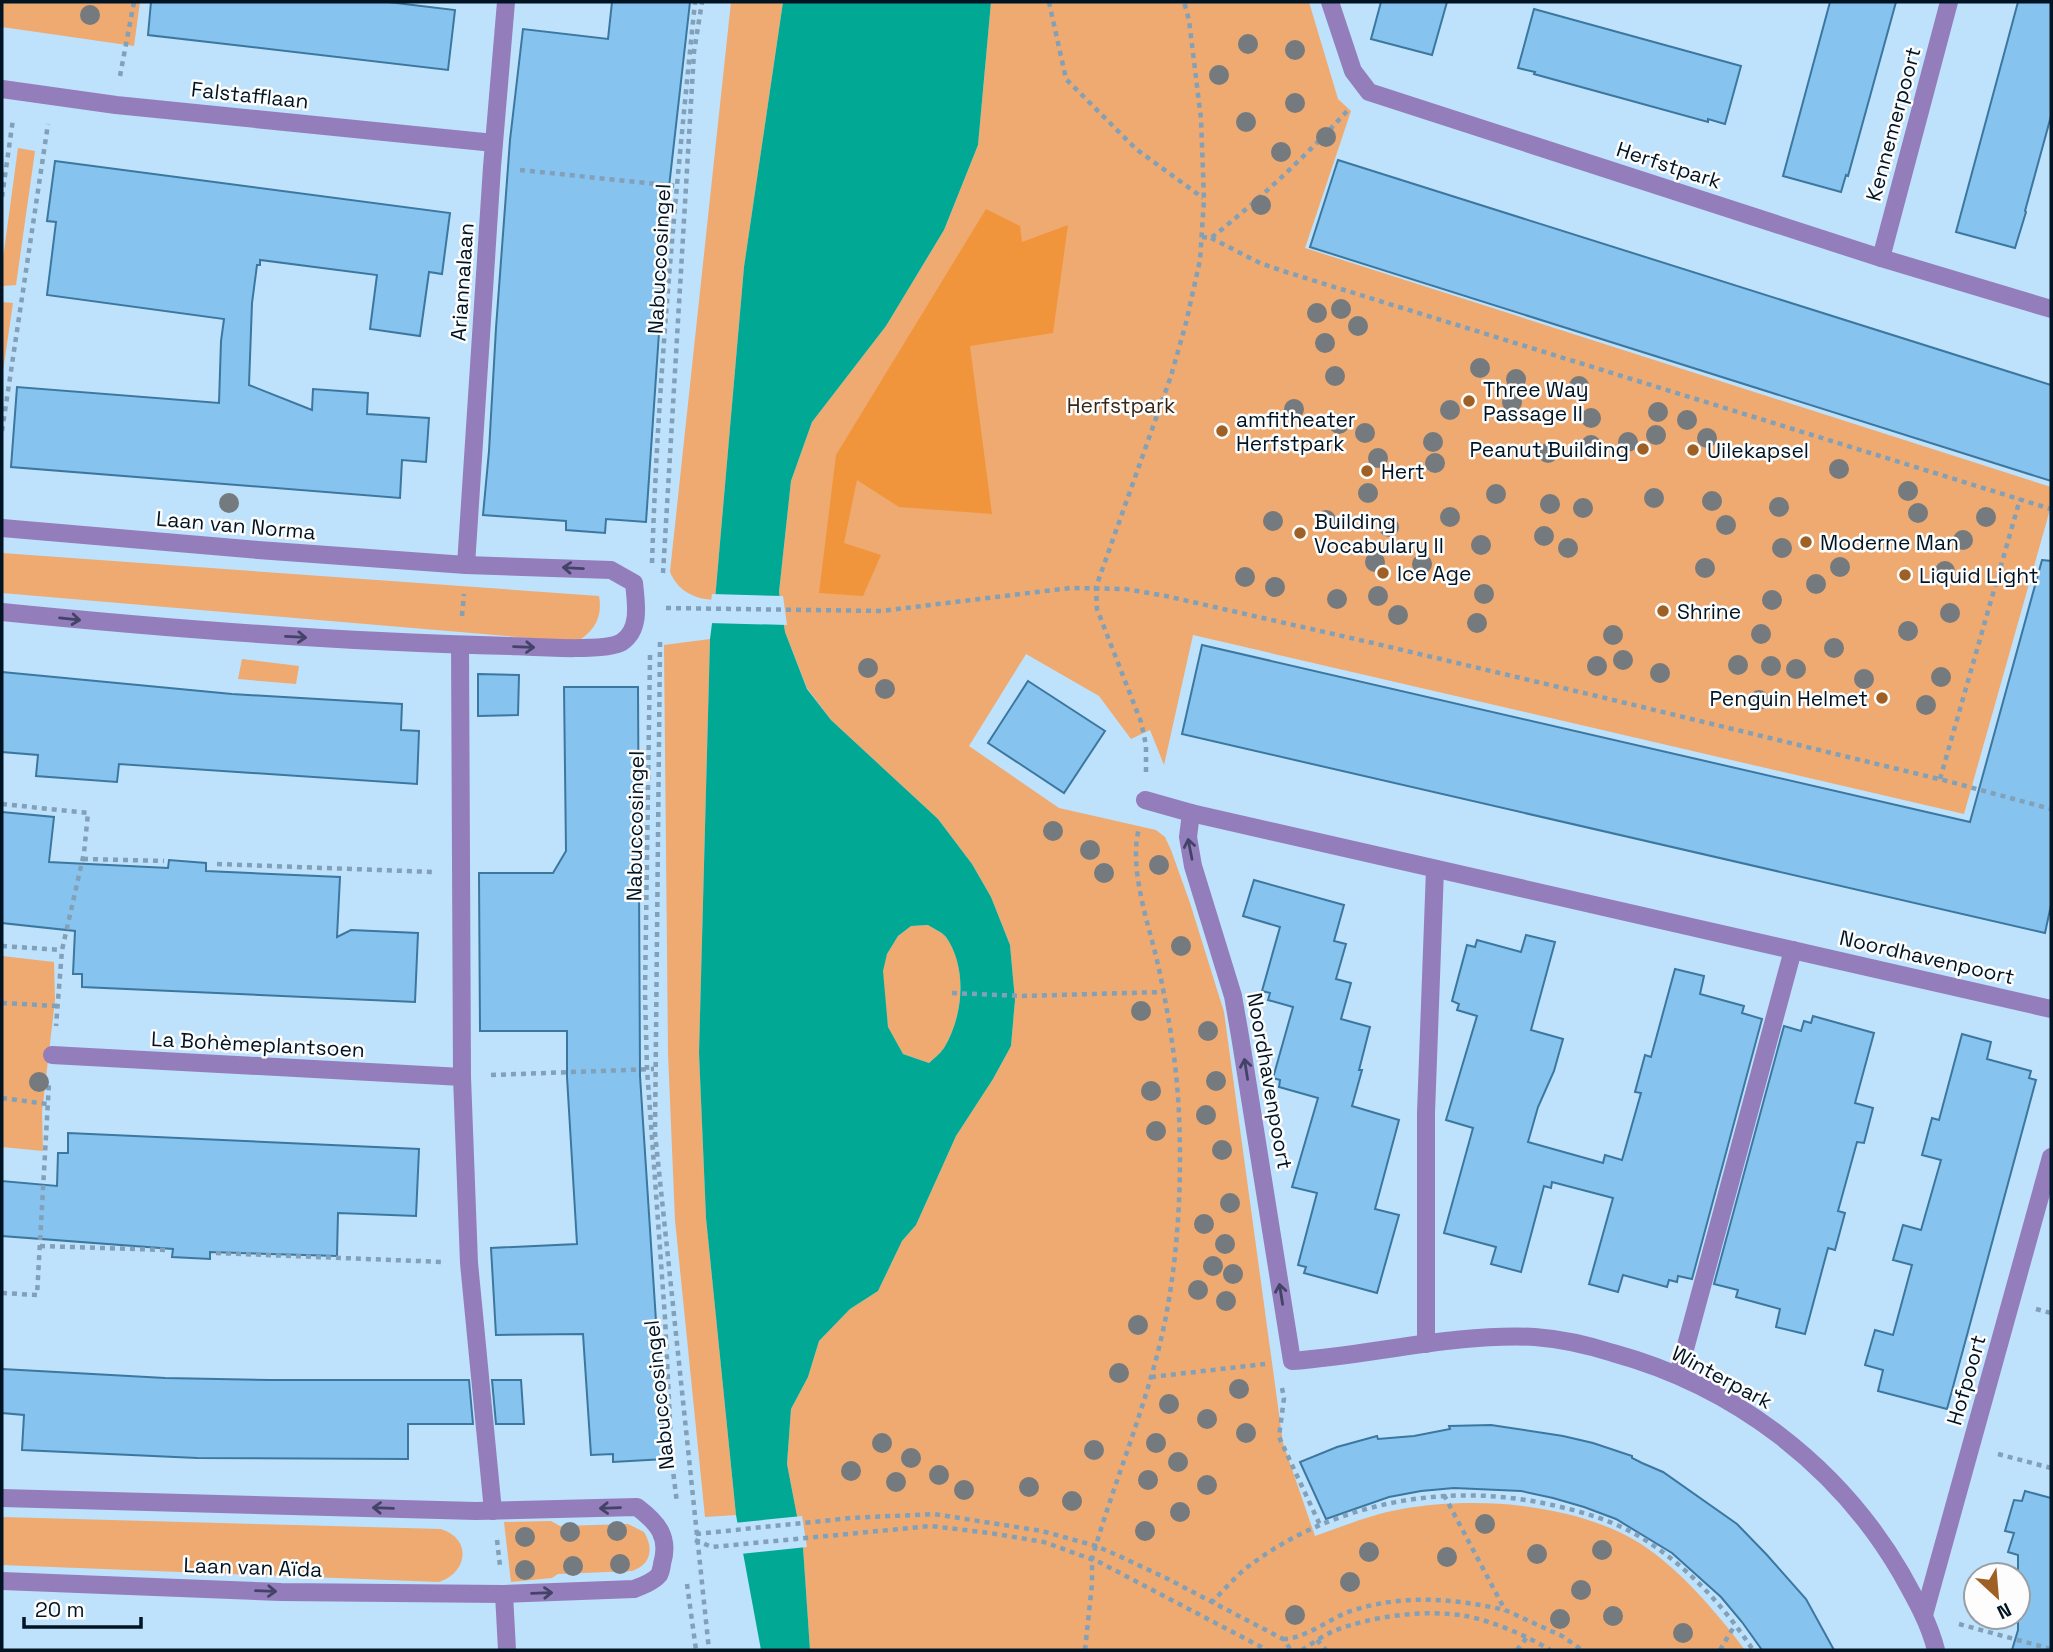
<svg xmlns="http://www.w3.org/2000/svg" width="2053" height="1652" viewBox="0 0 2053 1652" font-family="'Space Grotesk',sans-serif">
<style>
.green{fill:#eeaa70}
.forest{fill:#f1953c}
.water{fill:#01a995;fill-rule:evenodd}
.pier{fill:#bee1fc}
.building{fill:#87c3ef;stroke:#3c779f;stroke-width:2}
.lines{fill:none;stroke-linecap:round;stroke-linejoin:round}
.path{stroke:#82a0b8;stroke-width:4.5;stroke-dasharray:5 5;stroke-linecap:butt}
.minor{stroke:#947dbb;stroke-width:18}
.tree{fill:#747a7e}
.oneway{stroke:#434367}
.poi-dot{fill:#9e6025;stroke:#fdfdfd;stroke-width:2.5}
.labels{text-anchor:middle;dominant-baseline:central;stroke-width:5;stroke-linejoin:round;paint-order:stroke}
.street-label{font-size:21px;fill:#001423;stroke:#fdfdfd}
.poi-label{font-size:21px;fill:#001423;stroke:#fdfdfd;text-anchor:start}
.park-label{font-size:21px;fill:#372617;stroke:#fdfdfd}
</style>
<rect width="100%" height="100%" fill="#bee1fc"/>
<g class="green">
<path d="M2 2H140L134 46 2 27Z"/>
<path d="M731 2H783L744 267 715 600C694 599 678 591 670 572Z"/>
<path d="M991 2H1309L1338 99 1351 111 1305 248 2051 487V506L1964 814 1193 635 1164 765 1150 730 1131 739 1099 696 1026 654 969 746 1059 808 1156 830 1165 837 1171 850 1190 903 1224 1012 1283 1443 1315 1536C1344 1526 1372 1514 1402 1509 1476 1496 1576 1503 1641 1544 1680 1569 1717 1613 1745 1650H810L803 1547 787 1464 791 1409 808 1377 819 1341 850 1309 878 1291 902 1241 916 1225 956 1136 993 1079 1011 1046 1015 1000 1010 945 991 897 972 864 938 819 831 720 807 688 785 632 779 592 791 481 812 422 886 326 944 230 978 145Z"/>
<path d="M18 148 35 151 16 285 2 286V266Z"/>
<path d="M2 302 13 303 2 378Z"/>
<path d="M2 553 599 596C603 617 594 632 576 642L2 593Z"/>
<path d="M710 639 699 1053 706 1218 736 1515 705 1517 675 1220 668 1053 664 645Z"/>
<path d="M242 659 299 666 296 684 238 679Z"/>
<path d="M928 925C934 929 942 932 946 937 968 967 963 1017 944 1048 940 1054 934 1058 929 1063L903 1054 888 1028 882 971 887 954 898 936 911 926Z"/>
<path d="M2 956 54 962 55 1000 42 1112 43 1151 2 1147Z"/>
<path d="M2 1517 441 1529C472 1539 468 1572 439 1582L2 1565Z"/>
<path d="M551 1521 560 1526 628 1524 644 1532C654 1548 651 1565 632 1571L558 1574 552 1578 511 1582 504 1522Z"/>
</g>
<path class="forest" d="M986 209 1020 226 1022 242 1068 225 1053 333 970 346 992 514 899 507 857 480 844 543 881 555 863 596 819 593 836 455Z"/>
<path class="water" d="M783 2H991L978 145 944 230 886 326 812 422 791 481 779 592 785 632 807 689 831 720 938 819 972 864 991 897 1010 945 1015 1000 1011 1046 993 1079 956 1136 916 1225 902 1241 878 1291 850 1309 819 1341 808 1377 791 1409 787 1464 803 1547 810 1650H761L736 1515 706 1218 699 1053 710 639 715 600 744 267ZM928 925C934 929 942 932 946 937 968 968 963 1017 944 1048 940 1054 934 1058 929 1063L903 1054 888 1027 883 971 887 954 898 936 911 926Z"/>
<g class="pier">
<path d="M712 594 783 596 787 625 708 623Z"/>
<path d="M802 1516 807 1547 740 1554 734 1523Z"/>
</g>
<g class="building">
<path d="M151 2H388L455 10 448 70 148 35Z"/>
<path d="M612 2H690L669 187 646 522 606 519 605 533 566 530V521L483 515 489 451 496 328 510 140 523 29 608 39Z"/>
<path d="M1381 2H1447L1432 55 1371 39Z"/>
<path d="M1830 2H1896L1848 176 1846 175 1841 192 1783 176Z"/>
<path d="M2018 2H2051V116L2025 211 2026 212 2015 248 1956 232Z"/>
<path d="M1534 9 1741 66 1725 124 1708 119V122L1534 74 1535 72 1518 68Z"/>
<path d="M1338 160 2051 385V481L1310 247Z"/>
<path d="M55 161 450 213 442 274 429 272 420 336 370 329 377 275 260 260V265H257L252 303 249 385 312 410 313 389 368 393 367 414 429 418 426 462 402 460 400 498 11 467 17 387 219 403 221 341 224 319 47 295 56 222 47 221Z"/>
<path d="M2042 560 2051 561V905L2045 933 1182 734 1202 645 1970 822Z"/>
<path d="M2 672 232 694 402 704 401 730 419 731 417 784 119 764 117 782 36 776 38 755 2 752Z"/>
<path d="M478 674 519 675 518 715 478 716Z"/>
<path d="M1028 681 1105 731 1064 793 988 743Z"/>
<path d="M564 687H638L640 1076 665 1459 613 1462V1454L591 1455 583 1334 496 1335 491 1248 577 1244 567 1077V1031H480L479 873H553L566 851Z"/>
<path d="M2 812 54 817 49 862 168 868 169 860 206 863V871L340 877 337 937 351 930 418 933 415 1002 82 987V974H73L75 931 2 923Z"/>
<path d="M1254 880 1344 905 1334 941 1346 944 1336 979 1351 983 1341 1019 1370 1027 1359 1070H1362L1352 1106 1399 1120 1375 1209 1399 1215 1377 1293 1304 1273 1306 1267 1298 1265 1317 1193 1292 1187 1318 1098 1279 1087 1280 1080 1273 1078 1293 1007 1268 1000 1270 993 1262 991 1280 927 1243 916Z"/>
<path d="M1526 935 1555 942 1531 1030 1563 1039 1554 1071 1538 1107 1528 1142 1603 1163 1605 1155 1622 1160 1641 1093 1635 1092 1645 1055 1651 1057 1675 969 1704 976 1700 994 1744 1006 1742 1013 1762 1019 1692 1279 1678 1276 1677 1282 1669 1280 1667 1287 1623 1275 1618 1292 1589 1284 1613 1198 1552 1182 1551 1188 1544 1186 1521 1272 1491 1264 1496 1247 1444 1233 1473 1128 1446 1120 1477 1016 1457 1010 1459 1004 1452 1001 1467 945 1475 947 1477 940 1521 952Z"/>
<path d="M1813 1016 1874 1033 1855 1103 1873 1108 1864 1143 1857 1142 1838 1211 1845 1213 1835 1250 1828 1248 1805 1334 1776 1327 1780 1309 1736 1297 1738 1290 1714 1284 1784 1026 1801 1031 1804 1021 1811 1023Z"/>
<path d="M1962 1034 1991 1042 1987 1059 2031 1071 2029 1078 2036 1080 1947 1409 1878 1391 1883 1370 1865 1365 1875 1330 1893 1335 1912 1265 1893 1260 1903 1225 1921 1230 1941 1160 1922 1155 1932 1118 1939 1120Z"/>
<path d="M68 1133 419 1149 416 1216 338 1213 337 1256 210 1252V1259L172 1257 173 1249 2 1236V1181L57 1186 58 1153H68Z"/>
<path d="M2 1369 165 1378 269 1380H469L473 1424H408V1459L197 1458 22 1450 24 1415 2 1413Z"/>
<path d="M492 1380H521L524 1424H496Z"/>
<path d="M1491 1425 1563 1436 1593 1443 1632 1456V1458L1642 1463 1663 1472 1737 1524 1767 1555 1806 1599 1834 1650H1762L1742 1622 1721 1597 1672 1553 1616 1519 1584 1507 1553 1498 1521 1491 1454 1488 1421 1491 1389 1497 1326 1519 1300 1462 1337 1447 1377 1436 1378 1439 1414 1436 1450 1429 1449 1426Z"/>
<path d="M2025 1491 2051 1498V1650H2012L2018 1630V1555L2008 1552 2014 1533 2005 1531 2014 1500 2022 1501Z"/>
</g>
<g class="lines">
<g class="path">
<path d="M1049 2 1066 79 1136 149 1203 198"/>
<path d="M120 76 134 2"/>
<path d="M520 170 676 186"/>
<path d="M2 197 13 119"/>
<path d="M1202 237 1211 238C1260 199 1306 156 1348 110"/>
<path d="M1211 238 1260 263 1286 272 2051 509"/>
<path d="M2 431 48 124"/>
<path d="M652 563C658 375 676 188 695 2"/>
<path d="M663 573 694 52 702 2"/>
<path d="M666 608 881 611 1070 588 1126 589 1166 596 1373 643 1605 698 1947 781 2051 809"/>
<path d="M462 616 464 594"/>
<path d="M660 642 655 1133 709 1650"/>
<path d="M650 655 645 993 647 1069 665 1318 672 1463 677 1503"/>
<path d="M1146 772V745L1141 722 1097 609 1096 587 1171 376 1186 323 1200 260 1204 199 1201 119 1189 20 1184 2"/>
<path d="M1940 779 2020 499"/>
<path d="M2 804 88 813 84 853 62 950 56 1026"/>
<path d="M83 859 164 861"/>
<path d="M217 864 433 872"/>
<path d="M2 946 62 950"/>
<path d="M952 993 1022 996 1163 992"/>
<path d="M2 1003 58 1006"/>
<path d="M491 1075 654 1069"/>
<path d="M2 1098 47 1104"/>
<path d="M40 1246 166 1250"/>
<path d="M216 1253 443 1262"/>
<path d="M2 1293 37 1295 49 1083"/>
<path d="M2036 1309 2051 1313"/>
<path d="M1151 1377 1265 1364"/>
<path d="M1282 1388 1284 1398 1279 1437 1320 1525"/>
<path d="M1998 1454 2051 1468"/>
<path d="M1444 1495 1505 1610 1562 1636 1582 1650"/>
<path d="M696 1534 851 1518 934 1514 1042 1531 1096 1546 1119 1556 1168 1579 1283 1639 1291 1650"/>
<path d="M497 1540 500 1566"/>
<path d="M695 1540 712 1547 931 1526 990 1533 1044 1542 1099 1562 1267 1650"/>
<path d="M687 1584 696 1650"/>
<path d="M1211 1603C1222 1592 1233 1579 1245 1569 1331 1502 1448 1481 1552 1505 1584 1512 1614 1521 1642 1538 1687 1566 1724 1606 1753 1650"/>
<path d="M1959 1624 2051 1649"/>
<path d="M1283 1639C1304 1639 1328 1620 1348 1612 1400 1594 1452 1598 1505 1610"/>
<path d="M1317 1640 1326 1650"/>
<path d="M1085 1650 1092 1584V1559C1114 1481 1147 1406 1164 1326 1178 1258 1182 1185 1179 1115 1177 1066 1169 1017 1159 969 1150 927 1128 871 1139 828"/>
<path d="M1302 1650C1312 1644 1323 1635 1334 1631 1371 1616 1426 1609 1466 1616 1492 1621 1528 1636 1550 1650"/>
<path d="M1517 1650 1528 1636"/>
<path d="M1720 1650 1735 1625"/>
</g>
<g class="minor">
<path d="M1330 2 1353 71 1369 92 1881 258 2051 309"/>
<path d="M2 89 116 105 494 143"/>
<path d="M1881 258 1949 2"/>
<path d="M2 528 258 550 466 565 611 570 634 583C636 603 641 629 622 642 607 652 532 647 511 646 341 642 171 629 2 612"/>
<path d="M466 565 492 167 506 2"/>
<path d="M460 645 462 1077 469 1263 493 1511"/>
<path d="M1145 800 1191 813 2051 1009"/>
<path d="M1191 813 1188 837 1193 866 1233 996 1240 1036 1292 1361C1373 1355 1454 1333 1535 1337 1561 1339 1588 1345 1613 1353 1734 1386 1838 1465 1901 1573 1915 1598 1929 1622 1936 1650"/>
<path d="M52 1055 462 1077"/>
<path d="M1426 1344V1113L1435 869"/>
<path d="M1678 1375 1793 950"/>
<path d="M2 1498 476 1511 637 1507C658 1523 670 1537 662 1564 662 1566 660 1574 659 1575 653 1582 642 1586 634 1589L504 1594 281 1592 2 1581"/>
<path d="M504 1594 507 1650"/>
<path d="M1924 1615 2051 1157"/>
</g>
</g>
<g class="tree">
<circle cx="90" cy="15" r="10"/>
<circle cx="1248" cy="44" r="10"/>
<circle cx="1295" cy="50" r="10"/>
<circle cx="1219" cy="75" r="10"/>
<circle cx="1295" cy="103" r="10"/>
<circle cx="1246" cy="122" r="10"/>
<circle cx="1326" cy="137" r="10"/>
<circle cx="1281" cy="152" r="10"/>
<circle cx="1261" cy="205" r="10"/>
<circle cx="1341" cy="309" r="10"/>
<circle cx="1317" cy="313" r="10"/>
<circle cx="1358" cy="326" r="10"/>
<circle cx="1325" cy="343" r="10"/>
<circle cx="1480" cy="368" r="10"/>
<circle cx="1335" cy="376" r="10"/>
<circle cx="1516" cy="379" r="10"/>
<circle cx="1579" cy="386" r="10"/>
<circle cx="1512" cy="402" r="10"/>
<circle cx="1294" cy="409" r="10"/>
<circle cx="1450" cy="410" r="10"/>
<circle cx="1658" cy="412" r="10"/>
<circle cx="1591" cy="418" r="10"/>
<circle cx="1687" cy="420" r="10"/>
<circle cx="1339" cy="424" r="10"/>
<circle cx="1365" cy="433" r="10"/>
<circle cx="1656" cy="435" r="10"/>
<circle cx="1707" cy="438" r="10"/>
<circle cx="1433" cy="442" r="10"/>
<circle cx="1628" cy="442" r="10"/>
<circle cx="1591" cy="445" r="10"/>
<circle cx="1548" cy="453" r="10"/>
<circle cx="1378" cy="458" r="10"/>
<circle cx="1435" cy="463" r="10"/>
<circle cx="1839" cy="469" r="10"/>
<circle cx="1908" cy="491" r="10"/>
<circle cx="1368" cy="493" r="10"/>
<circle cx="1496" cy="494" r="10"/>
<circle cx="1654" cy="498" r="10"/>
<circle cx="1712" cy="501" r="10"/>
<circle cx="229" cy="503" r="10"/>
<circle cx="1550" cy="504" r="10"/>
<circle cx="1779" cy="507" r="10"/>
<circle cx="1583" cy="508" r="10"/>
<circle cx="1918" cy="513" r="10"/>
<circle cx="1450" cy="517" r="10"/>
<circle cx="1986" cy="517" r="10"/>
<circle cx="1326" cy="520" r="10"/>
<circle cx="1273" cy="521" r="10"/>
<circle cx="1726" cy="525" r="10"/>
<circle cx="1389" cy="527" r="10"/>
<circle cx="1544" cy="536" r="10"/>
<circle cx="1963" cy="540" r="10"/>
<circle cx="1481" cy="545" r="10"/>
<circle cx="1568" cy="548" r="10"/>
<circle cx="1782" cy="548" r="10"/>
<circle cx="1375" cy="562" r="10"/>
<circle cx="1422" cy="564" r="10"/>
<circle cx="1840" cy="567" r="10"/>
<circle cx="1705" cy="568" r="10"/>
<circle cx="1945" cy="571" r="10"/>
<circle cx="1245" cy="577" r="10"/>
<circle cx="1816" cy="584" r="10"/>
<circle cx="1275" cy="587" r="10"/>
<circle cx="1484" cy="594" r="10"/>
<circle cx="1378" cy="596" r="10"/>
<circle cx="1337" cy="599" r="10"/>
<circle cx="1772" cy="600" r="10"/>
<circle cx="1950" cy="613" r="10"/>
<circle cx="1398" cy="615" r="10"/>
<circle cx="1477" cy="623" r="10"/>
<circle cx="1908" cy="631" r="10"/>
<circle cx="1761" cy="634" r="10"/>
<circle cx="1613" cy="635" r="10"/>
<circle cx="1834" cy="648" r="10"/>
<circle cx="1623" cy="660" r="10"/>
<circle cx="1738" cy="665" r="10"/>
<circle cx="1597" cy="666" r="10"/>
<circle cx="1771" cy="666" r="10"/>
<circle cx="868" cy="668" r="10"/>
<circle cx="1796" cy="669" r="10"/>
<circle cx="1660" cy="673" r="10"/>
<circle cx="1941" cy="677" r="10"/>
<circle cx="1864" cy="679" r="10"/>
<circle cx="885" cy="689" r="10"/>
<circle cx="1759" cy="700" r="10"/>
<circle cx="1926" cy="705" r="10"/>
<circle cx="1053" cy="831" r="10"/>
<circle cx="1090" cy="850" r="10"/>
<circle cx="1159" cy="865" r="10"/>
<circle cx="1104" cy="873" r="10"/>
<circle cx="1181" cy="946" r="10"/>
<circle cx="1141" cy="1011" r="10"/>
<circle cx="1208" cy="1031" r="10"/>
<circle cx="1216" cy="1081" r="10"/>
<circle cx="39" cy="1082" r="10"/>
<circle cx="1151" cy="1091" r="10"/>
<circle cx="1206" cy="1115" r="10"/>
<circle cx="1156" cy="1131" r="10"/>
<circle cx="1222" cy="1150" r="10"/>
<circle cx="1230" cy="1203" r="10"/>
<circle cx="1204" cy="1224" r="10"/>
<circle cx="1225" cy="1244" r="10"/>
<circle cx="1213" cy="1266" r="10"/>
<circle cx="1233" cy="1274" r="10"/>
<circle cx="1198" cy="1290" r="10"/>
<circle cx="1226" cy="1301" r="10"/>
<circle cx="1138" cy="1325" r="10"/>
<circle cx="1119" cy="1373" r="10"/>
<circle cx="1239" cy="1389" r="10"/>
<circle cx="1169" cy="1404" r="10"/>
<circle cx="1207" cy="1419" r="10"/>
<circle cx="1246" cy="1433" r="10"/>
<circle cx="882" cy="1443" r="10"/>
<circle cx="1156" cy="1443" r="10"/>
<circle cx="1094" cy="1450" r="10"/>
<circle cx="911" cy="1458" r="10"/>
<circle cx="1178" cy="1462" r="10"/>
<circle cx="851" cy="1471" r="10"/>
<circle cx="939" cy="1475" r="10"/>
<circle cx="1148" cy="1480" r="10"/>
<circle cx="896" cy="1482" r="10"/>
<circle cx="1207" cy="1485" r="10"/>
<circle cx="1029" cy="1487" r="10"/>
<circle cx="964" cy="1490" r="10"/>
<circle cx="1072" cy="1501" r="10"/>
<circle cx="1180" cy="1512" r="10"/>
<circle cx="1485" cy="1524" r="10"/>
<circle cx="617" cy="1531" r="10"/>
<circle cx="1145" cy="1531" r="10"/>
<circle cx="570" cy="1532" r="10"/>
<circle cx="525" cy="1537" r="10"/>
<circle cx="1602" cy="1550" r="10"/>
<circle cx="1369" cy="1552" r="10"/>
<circle cx="1537" cy="1554" r="10"/>
<circle cx="1447" cy="1557" r="10"/>
<circle cx="620" cy="1564" r="10"/>
<circle cx="573" cy="1566" r="10"/>
<circle cx="525" cy="1570" r="10"/>
<circle cx="1350" cy="1582" r="10"/>
<circle cx="1581" cy="1590" r="10"/>
<circle cx="1295" cy="1615" r="10"/>
<circle cx="1613" cy="1616" r="10"/>
<circle cx="1560" cy="1619" r="10"/>
<circle cx="1683" cy="1633" r="10"/>
</g>
<defs><path id="oneway-shaft" d="M-6 0H5M1.5-3L5.5 0L1.5 3" fill="none" stroke-width="1.6" stroke-linecap="round" stroke-linejoin="round" transform="scale(1.75)"/></defs>
<g class="oneway">
<use href="#oneway-shaft" transform="translate(573 568) rotate(-177)"/>
<use href="#oneway-shaft" transform="translate(70 619) rotate(6)"/>
<use href="#oneway-shaft" transform="translate(296 637) rotate(3)"/>
<use href="#oneway-shaft" transform="translate(524 647) rotate(2)"/>
<use href="#oneway-shaft" transform="translate(1190 849) rotate(-101)"/>
<use href="#oneway-shaft" transform="translate(1246 1069) rotate(-99)"/>
<use href="#oneway-shaft" transform="translate(1281 1294) rotate(-99)"/>
<use href="#oneway-shaft" transform="translate(383 1508) rotate(-178)"/>
<use href="#oneway-shaft" transform="translate(610 1508) rotate(178)"/>
<use href="#oneway-shaft" transform="translate(266 1591) rotate(2)"/>
<use href="#oneway-shaft" transform="translate(542 1593) rotate(-2)"/>
</g>
<g class="poi-dot">
<circle cx="1469" cy="401" r="7"/>
<circle cx="1222" cy="431" r="7"/>
<circle cx="1643" cy="449" r="7"/>
<circle cx="1693" cy="450" r="7"/>
<circle cx="1367" cy="471" r="7"/>
<circle cx="1300" cy="533" r="7"/>
<circle cx="1806" cy="542" r="7"/>
<circle cx="1383" cy="573" r="7"/>
<circle cx="1905" cy="575" r="7"/>
<circle cx="1663" cy="611" r="7"/>
<circle cx="1882" cy="698" r="7"/>
</g>
<g class="labels">
<g class="street-label">
<text transform="translate(250 95) rotate(6)">Falstafflaan</text>
<text transform="translate(1893 124) rotate(-75)">Kennemerpoort</text>
<text transform="translate(1669 165) rotate(18)">Herfstpark</text>
<text transform="translate(659 259) rotate(-87)">Nabuccosingel</text>
<text transform="translate(462 282) rotate(-86)">Ariannalaan</text>
<text transform="translate(236 525) rotate(5)">Laan van Norma</text>
<text transform="translate(635 826) rotate(-89)">Nabuccosingel</text>
<text transform="translate(1927 957) rotate(13)">Noordhavenpoort</text>
<text transform="translate(258 1044) rotate(3)">La Bohèmeplantsoen</text>
<text transform="translate(1270 1081) rotate(80)">Noordhavenpoort</text>
<text transform="translate(1722 1377) rotate(28)">Winterpark</text>
<text transform="translate(1966 1380) rotate(-74)">Hofpoort</text>
<text transform="translate(659 1395) rotate(-96)">Nabuccosingel</text>
<text transform="translate(253 1567) rotate(2)">Laan van Aïda</text>
</g>
<g class="poi-label">
<text x="1483" y="389">Three Way<tspan x="1483" dy="24">Passage II</tspan></text>
<text x="1236" y="419">amfitheater<tspan x="1236" dy="24">Herfstpark</tspan></text>
<text x="1629" y="449" text-anchor="end">Peanut Building</text>
<text x="1707" y="450">Uilekapsel</text>
<text x="1381" y="471">Hert</text>
<text x="1314" y="521">Building<tspan x="1314" dy="24">Vocabulary II</tspan></text>
<text x="1820" y="542">Moderne Man</text>
<text x="1397" y="573">Ice Age</text>
<text x="1919" y="575">Liquid Light</text>
<text x="1677" y="611">Shrine</text>
<text x="1868" y="698" text-anchor="end">Penguin Helmet</text>
</g>
<g class="park-label">
<text x="1121" y="405">Herfstpark</text>
</g>
</g>
<rect width="2053" height="1652" fill="none" stroke="#001423" stroke-width="7"/>
<g transform="translate(1997 1596) rotate(154)"><circle r="33" fill="#fdfdfd" stroke="#98a0a6" stroke-width="2"/>
<path d="M0-5L12 26L0 18L-12 26Z" fill="#9e6025"/>
<text y="-10" font-size="19" font-weight="bold" text-anchor="middle" fill="#001423">N</text>
</g>
<path d="M24 1617v10h117v-10" fill="none" stroke="#001423" stroke-width="3.5"/>
<text x="35" y="1617" font-size="21" fill="#001423" stroke="#fdfdfd" stroke-width="5" paint-order="stroke">20 m</text>
</svg>
